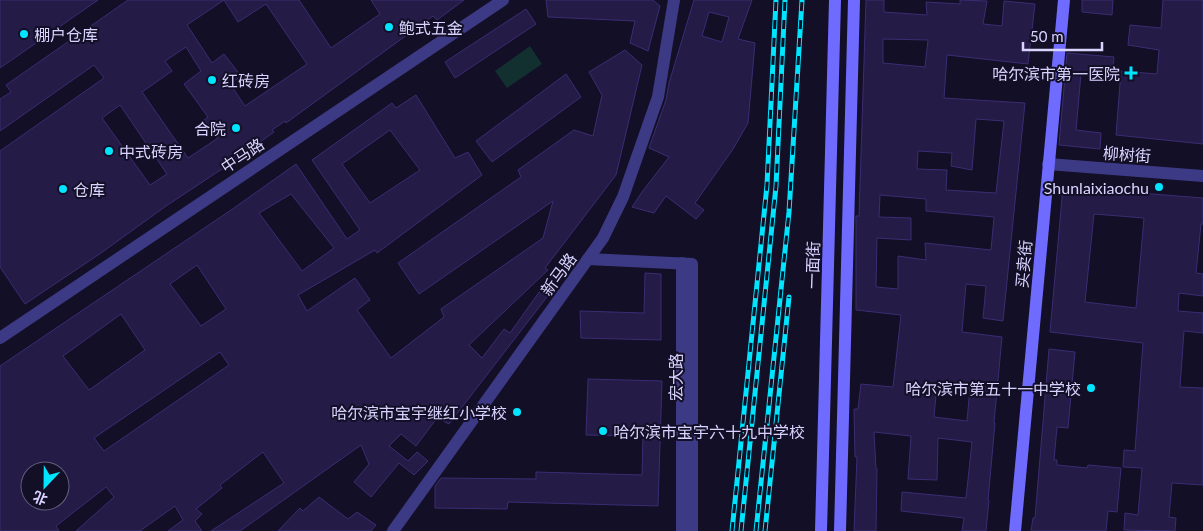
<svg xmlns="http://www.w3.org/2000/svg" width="1203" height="531" viewBox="0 0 1203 531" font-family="Lato,'Noto Sans SC',sans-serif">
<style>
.green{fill:#12302f}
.building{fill:#241b47;stroke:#3b2d73;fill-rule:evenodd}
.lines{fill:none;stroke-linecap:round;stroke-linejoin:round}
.tertiary{stroke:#3d3a85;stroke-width:12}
.secondary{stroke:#6f6bff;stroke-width:12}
.rail-casing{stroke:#00e5ff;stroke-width:5}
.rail{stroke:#130f26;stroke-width:3;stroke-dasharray:9;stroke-linecap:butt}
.poi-dot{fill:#00e5ff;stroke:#130f26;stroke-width:2}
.labels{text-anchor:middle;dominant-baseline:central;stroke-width:4;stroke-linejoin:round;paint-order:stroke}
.poi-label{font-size:16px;fill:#d9d4ff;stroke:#130f26;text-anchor:start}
.street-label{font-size:16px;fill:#d9d4ff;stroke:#130f26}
</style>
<rect width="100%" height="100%" fill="#130f26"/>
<path class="green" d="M530 46 542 64 507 88 495 71Z"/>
<g class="building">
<path d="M0 0H98L0 68Z"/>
<path d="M128 0H299L331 48 380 14 371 0H464L437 20 433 16 286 123 285 121 272 130 274 132 234 161 166 206 101 253 25 304 0 267V151L104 78 94 65 0 131V99L11 92 6 85ZM224 0 238 22 266 4 307 64 245 106 230 84 241 76 224 54 212 63 187 25ZM186 47 201 71 184 84 208 117 204 120 218 138 188 158 142 92 172 71 165 61ZM120 105 167 174 150 185 102 118Z"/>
<path d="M546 0H653L660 6 648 51 630 43 635 21 548 17Z"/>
<path d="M694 0H752L738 39 755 43 748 123 733 149 695 203 704 210 696 219 666 196 654 213 632 207 642 192 669 157 649 148 666 100 669 83ZM709 12 729 17 722 42 702 36Z"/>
<path d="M866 0H884V12L927 15 926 2 960 4V0L987 1 983 24 1002 26 1004 1 1035 4 1028 64 947 55 944 98 1025 103 1003 321 983 318 986 286 966 284 962 332 1002 337 994 423H995L988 500H989L986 531H962L964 518 901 511 902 492 966 498 972 442 938 438 937 480 908 479 911 436 874 432 876 469H877L876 531H854L857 457H855L854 409H858L861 384 893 387 901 315 856 310V216H859ZM883 39 928 40 925 67 883 63ZM976 119 1004 121 996 193 946 190 947 170 917 169 918 151 952 153 951 166 972 170ZM880 195 926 199V211L994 217 991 250 925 243 926 260 898 256V289L876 287 877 238 911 240V218L879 217ZM937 384 970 388 967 421 934 417Z"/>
<path d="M1082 0H1113L1112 15 1082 12Z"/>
<path d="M1163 0H1203V144L1116 135 1121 71 1157 74 1159 50 1128 45 1130 25 1161 28Z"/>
<path d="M526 9 536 24 455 78 445 62Z"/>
<path d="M625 50 642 65 616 175 545 268 548 270 469 345 482 358 504 329 510 333 552 274 560 280 449 424 437 418 416 446 401 434 389 446 408 461 417 452 428 461 414 475 399 463 371 497 354 482 369 464 361 445 240 531H211L284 483 263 452 220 485 222 488 196 509 202 514 195 521 202 531H168L183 520 175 506 140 531H76L114 497 106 487 56 526 59 531H0V366L234 208 296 164 347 239 360 230 312 160 392 103 396 108 416 95 455 158 468 152 482 175 377 253 375 250 298 295 307 311 355 278 370 300 357 310 391 358 444 317 441 309 543 238 553 201 419 294 398 263 521 177 518 170 574 130 593 136 602 95 589 72ZM390 130 420 170 370 203 342 164ZM291 194 334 248 302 271 259 213ZM197 265 226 309 201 326 170 284ZM121 314 145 350 89 390 63 356ZM220 352 229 365 104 451 94 438ZM30 471H60V501H30Z"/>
<path d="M1067 53 1114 57 1112 77 1081 74 1076 130 1101 133 1100 149 1059 145Z"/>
<path d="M566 74 581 97 492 162 476 141Z"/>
<path d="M1063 187 1203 198V224H1201L1196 273 1203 274V296L1179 293 1178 311 1203 313V333L1184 331 1180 387 1203 388V485L1172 483 1169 517 1176 518 1175 531 1124 530 1125 513 1138 515 1142 468 1123 467 1124 450 1135 451 1143 343 1050 332ZM1094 214 1144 218 1136 308 1085 302Z"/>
<path d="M645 273 661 274V340L581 338 580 311 644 313Z"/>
<path d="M1049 349 1075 352 1068 428 1057 427 1054 460H1057V465L1087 468 1088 465 1121 468 1117 512 1108 511 1106 531H1031L1033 518H1035Z"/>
<path d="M588 379 662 381 658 506 508 502 507 509 435 508V486L441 478 536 479V472L642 475 643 436 586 435Z"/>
<path d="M319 497 348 519 357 512 376 525 371 531H278L300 508 303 511Z"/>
</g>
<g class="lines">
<g class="tertiary">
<path d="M1048 164 1203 176"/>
<path d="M588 259 692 264V531"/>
<path d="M682 263V531"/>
<path d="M0 338 503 0"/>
<path d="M393 531 603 238 623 197 658 97 674 0"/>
</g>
<g class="secondary">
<path d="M821 531 835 0"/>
<path d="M840 531 854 0"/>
<path d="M1015 531 1064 0"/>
</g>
<g class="rail-casing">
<g id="rail">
<path d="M732 531 767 185 776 0"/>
<path d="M741 531 776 186 785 0"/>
<path d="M756 531 789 212 802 0"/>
<path d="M765 531 789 297"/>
</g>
</g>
<use href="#rail" class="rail"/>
</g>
<g class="poi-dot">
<circle cx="389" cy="27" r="5"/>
<circle cx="24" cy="34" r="5"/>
<path d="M1128.5 65.5h5v5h5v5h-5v5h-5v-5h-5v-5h5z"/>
<circle cx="212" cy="80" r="5"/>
<circle cx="236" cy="128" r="5"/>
<circle cx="109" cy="151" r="5"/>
<circle cx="1159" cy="187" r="5"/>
<circle cx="63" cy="189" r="5"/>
<circle cx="1091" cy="388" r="5"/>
<circle cx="517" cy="412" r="5"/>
<circle cx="603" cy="431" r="5"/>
</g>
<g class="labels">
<g class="poi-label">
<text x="399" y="27">鲍式五金</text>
<text x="34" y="34">棚户仓库</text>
<text x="1120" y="73" text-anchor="end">哈尔滨市第一医院</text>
<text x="222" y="80">红砖房</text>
<text x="226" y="128" text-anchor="end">合院</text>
<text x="119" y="151">中式砖房</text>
<text x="1149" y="187" text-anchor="end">Shunlaixiaochu</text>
<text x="73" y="189">仓库</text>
<text x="1081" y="388" text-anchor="end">哈尔滨市第五十一中学校</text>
<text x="507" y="412" text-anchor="end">哈尔滨市宝宇继红小学校</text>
<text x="613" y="431">哈尔滨市宝宇六十九中学校</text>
</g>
<g class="street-label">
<text transform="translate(1127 154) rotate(4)">柳树街</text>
<text transform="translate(242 155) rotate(-34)">中马路</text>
<text transform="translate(1023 264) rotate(-85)">买卖街</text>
<text transform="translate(812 265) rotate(-88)">一面街</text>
<text transform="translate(558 274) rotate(-54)">新马路</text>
<text transform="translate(675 377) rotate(-90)">宏大路</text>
</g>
</g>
<g transform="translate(45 486) rotate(202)"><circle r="24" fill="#130f26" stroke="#625e7d"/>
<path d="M0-4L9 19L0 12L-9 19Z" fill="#00e5ff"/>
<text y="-8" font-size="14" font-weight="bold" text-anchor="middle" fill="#d9d4ff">北</text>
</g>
<path d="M1023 42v8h79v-8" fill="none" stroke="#d9d4ff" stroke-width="2.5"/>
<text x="1030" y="42" font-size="15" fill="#d9d4ff" stroke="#130f26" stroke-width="4" paint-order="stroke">50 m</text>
</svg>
